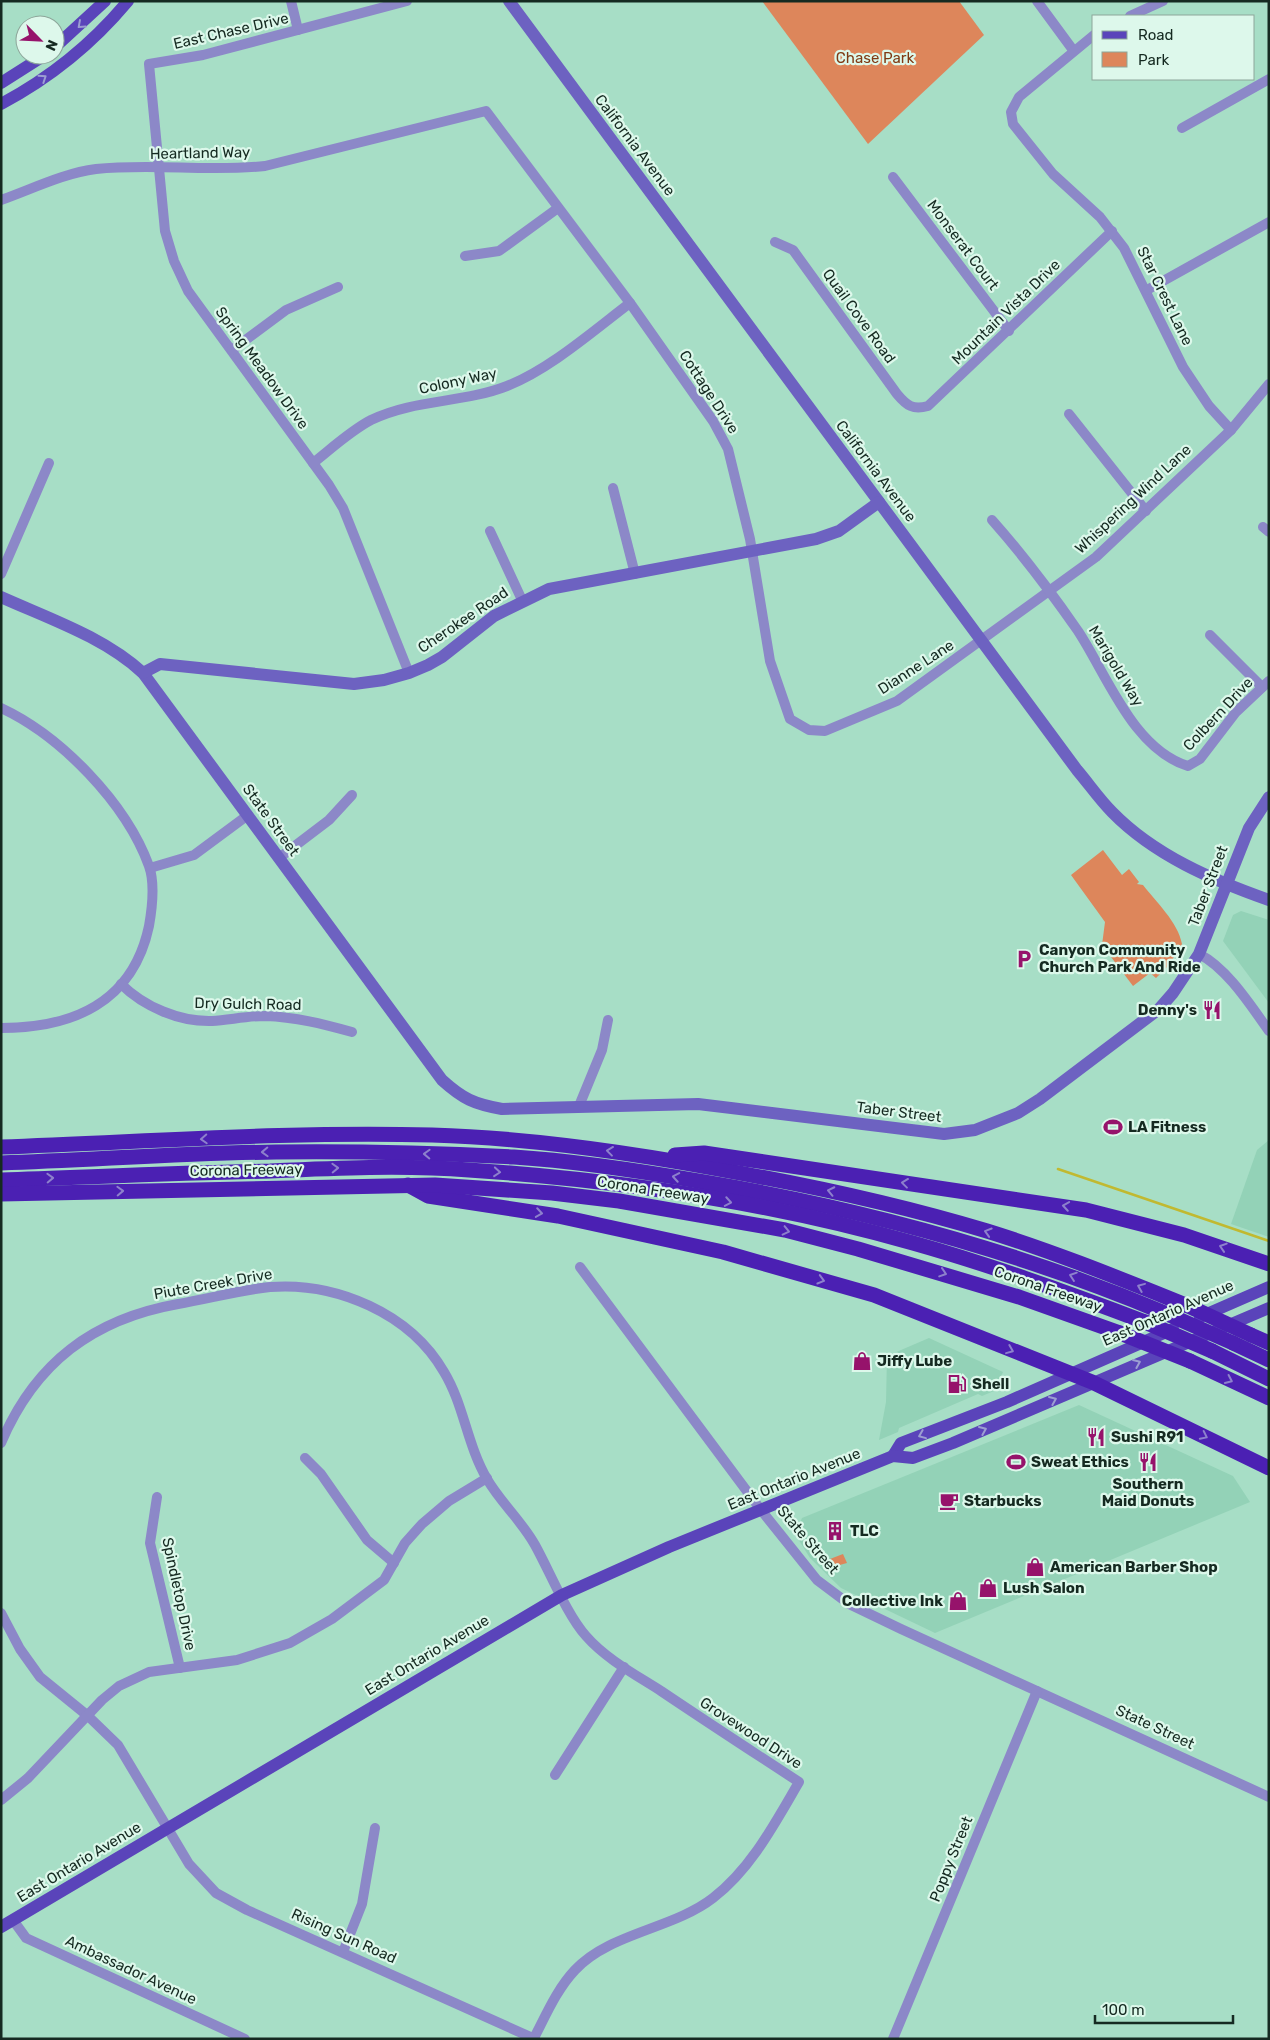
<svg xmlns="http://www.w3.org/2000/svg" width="1270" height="2040" viewBox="0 0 1270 2040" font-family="Rubik,sans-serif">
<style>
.built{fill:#93d2b7}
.green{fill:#dd865b}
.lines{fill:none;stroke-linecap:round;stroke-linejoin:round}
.stream{stroke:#c1b930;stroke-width:2.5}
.street{stroke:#8c88c8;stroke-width:10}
.secondary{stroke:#6d62c1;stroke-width:12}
.primary{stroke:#5a44ba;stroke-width:12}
.highway{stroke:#4b20b3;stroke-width:15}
.highway-bridge{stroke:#4b20b3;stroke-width:15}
.oneway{stroke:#9c9ed2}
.oneway2{stroke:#8d81cc}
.labels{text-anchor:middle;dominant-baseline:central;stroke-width:4.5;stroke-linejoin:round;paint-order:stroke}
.street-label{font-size:15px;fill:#152a21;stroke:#ddf8eb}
.park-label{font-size:15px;fill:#7f3a14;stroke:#ddf8eb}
.poi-label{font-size:15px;font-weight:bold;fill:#152a21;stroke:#ddf8eb;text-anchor:start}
</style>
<rect width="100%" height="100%" fill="#a7dec6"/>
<g class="built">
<path d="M1241 911 1269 920V1003L1223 941 1233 915Z"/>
<path d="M1269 1140V1237L1231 1224 1257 1150Z"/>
<path d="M929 1338 1003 1372 994 1391 982 1396 978 1394 899 1428 898 1432 879 1440 886 1402 887 1356Z"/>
<path d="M1079 1405 1233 1476 1250 1502 935 1633 841 1588 810 1558 795 1534 802 1518Z"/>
</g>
<g class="green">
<path d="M762 1H959L984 35 868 144Z"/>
<path d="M1103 850 1122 875 1129 869 1139 882 1137 884 1143 885C1156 902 1178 922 1182 944L1169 965 1156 978 1150 973 1133 986 1102 945 1105 922 1071 875Z"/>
<path d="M843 1554 847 1563 836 1566 830 1559Z"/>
</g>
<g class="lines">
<path class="stream" d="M1058 1169 1269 1241"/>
<g class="street">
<path d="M291 1 298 30"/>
<path d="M407 1 203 55 149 64 165 231 174 261 188 291 329 485 343 508 409 673"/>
<path d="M1037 1 1073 50"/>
<path d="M1130 16 1163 1"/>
<path d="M1094 35 1019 97 1011 112 1013 124 1053 174 1100 217 1124 248 1183 367 1209 406 1231 430"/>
<path d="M1182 128 1269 79"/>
<path d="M893 177 1009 331"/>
<path d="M1 200C32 189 64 173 96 169 152 163 209 172 265 166L486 111 630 303 713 421 728 449 750 539 770 661 790 719 809 730 825 731 897 701 1096 557 1231 430 1269 384"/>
<path d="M775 242 793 250 897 394C907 406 913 410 928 406L1112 231"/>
<path d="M465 256 499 251 558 208"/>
<path d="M1147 290 1269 222"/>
<path d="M232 350 286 310 338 287"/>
<path d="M1069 414 1146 511"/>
<path d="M313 463C331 449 350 431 371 420 414 399 464 403 507 386 550 369 593 331 630 303"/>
<path d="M613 488 635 574"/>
<path d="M992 520C1023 555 1051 592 1078 631 1107 675 1133 749 1188 766L1200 759 1236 712 1269 681"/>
<path d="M1263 527 1269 532"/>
<path d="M490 531 522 600"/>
<path d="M1 574 49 463"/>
<path d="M1210 635 1262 687"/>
<path d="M1 708C61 736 126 803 149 866 155 883 152 909 149 926 133 1002 73 1028 1 1028"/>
<path d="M279 858 329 820 352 795"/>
<path d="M150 868 194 855 248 815"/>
<path d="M1199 954C1227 968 1251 1006 1269 1031"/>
<path d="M121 984C144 1007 180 1022 212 1021 229 1020 247 1016 265 1016 296 1017 323 1024 352 1032"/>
<path d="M579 1106 602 1050 608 1020"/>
<path d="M580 1267 761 1510 817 1580 849 1604 901 1629 1269 1797"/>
<path d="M1 1443C35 1363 93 1319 178 1304 208 1299 240 1290 270 1287 336 1282 410 1313 444 1372 464 1405 467 1445 487 1479 501 1503 521 1520 535 1545 550 1572 567 1615 586 1636 606 1659 636 1675 661 1691 707 1722 753 1752 799 1782 775 1823 751 1869 713 1898 673 1929 609 1933 575 1970 557 1989 546 2015 534 2038"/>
<path d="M305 1458 321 1474 367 1540 394 1563"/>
<path d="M157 1497 150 1543 180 1668"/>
<path d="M1 1613 20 1649 40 1677 88 1716 118 1745 189 1864 216 1893 247 1910 535 2039"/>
<path d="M555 1775 624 1667"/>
<path d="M1 1800 28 1778 102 1700 119 1686 149 1672 237 1660 290 1643 332 1619 384 1580 405 1543 422 1524 449 1501 487 1478"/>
<path d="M13 1920 26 1938 245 2039"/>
<path d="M343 1952 362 1904 375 1828"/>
<path d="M893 2039 1037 1691"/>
</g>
<g class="secondary">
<path d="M509 1 1077 770C1089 784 1099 799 1112 812 1154 855 1212 880 1269 900"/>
<path d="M1 597C50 619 104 637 143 673L442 1080C463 1099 474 1104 502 1109L698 1104 944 1134 975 1130 1018 1113 1040 1099 1159 1009 1173 993 1199 954 1249 828 1269 797"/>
<path d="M143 673 160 664 354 684 384 680 409 673 428 665 442 657 494 616 549 589 816 539 839 531 879 502"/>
</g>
<g class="primary">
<path d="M55 47 105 1"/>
<path d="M1 83 45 55"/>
<path d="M1 104C50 78 93 43 128 1"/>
<path d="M1200 1317 1269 1287"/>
<path d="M893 1456 901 1443 1007 1402 1173 1329"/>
<path d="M1 1927 562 1595 669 1547 893 1456 913 1458 953 1443 1269 1308"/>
</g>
<g class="highway">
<path d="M1 1147C145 1142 289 1131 432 1135 537 1138 642 1154 745 1174 827 1189 907 1207 987 1231 1055 1252 1121 1279 1186 1305"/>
<path d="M675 1155 704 1153 1086 1210 1184 1235 1269 1264"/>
<path d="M1 1163C93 1160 184 1153 276 1152 355 1151 435 1153 514 1157 577 1161 641 1171 704 1182 863 1209 1018 1251 1167 1314"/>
<path d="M1 1180C91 1177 180 1173 270 1171 336 1168 403 1165 469 1170 618 1180 769 1202 913 1243 991 1265 1069 1293 1145 1322"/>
<path d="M408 1185 428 1196 558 1216 723 1252 874 1295 1092 1382 1269 1468"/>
<path d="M1 1194 435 1185 552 1193 619 1201 785 1230 858 1249 1019 1297 1120 1333"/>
<path d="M1251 1335 1269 1343"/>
<path d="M1233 1343 1269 1360"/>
<path d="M1212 1351 1269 1379"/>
<path d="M1190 1361 1269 1398"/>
</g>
<g class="highway-bridge">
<path d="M1186 1305 1251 1335"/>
<path d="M1167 1314 1233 1343"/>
<path d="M1145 1322 1212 1351"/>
<path d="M1120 1333 1190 1361"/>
</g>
</g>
<defs><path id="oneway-chevron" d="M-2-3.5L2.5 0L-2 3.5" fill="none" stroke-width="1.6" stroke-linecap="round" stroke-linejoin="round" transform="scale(1.25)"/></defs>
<g class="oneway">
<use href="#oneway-chevron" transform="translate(81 25) rotate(138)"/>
<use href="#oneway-chevron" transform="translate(43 78) rotate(-34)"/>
<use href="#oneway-chevron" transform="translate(1137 1363) rotate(-23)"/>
<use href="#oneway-chevron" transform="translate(1053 1400) rotate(-23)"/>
<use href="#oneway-chevron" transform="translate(983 1430) rotate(-23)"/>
<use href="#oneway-chevron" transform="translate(922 1435) rotate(158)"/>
</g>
<g class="oneway2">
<use href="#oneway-chevron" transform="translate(204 1139) rotate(177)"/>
<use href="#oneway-chevron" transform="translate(610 1151) rotate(-173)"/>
<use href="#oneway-chevron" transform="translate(265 1152) rotate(178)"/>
<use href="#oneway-chevron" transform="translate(427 1154) rotate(-178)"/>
<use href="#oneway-chevron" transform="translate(335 1168) rotate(-2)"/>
<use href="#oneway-chevron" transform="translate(497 1172) rotate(5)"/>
<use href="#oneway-chevron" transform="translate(676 1177) rotate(-170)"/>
<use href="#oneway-chevron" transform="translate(50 1178) rotate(-2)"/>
<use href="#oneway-chevron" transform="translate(905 1183) rotate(-173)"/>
<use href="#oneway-chevron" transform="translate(120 1191) rotate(-2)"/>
<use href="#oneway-chevron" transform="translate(831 1191) rotate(-168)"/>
<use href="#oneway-chevron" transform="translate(728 1202) rotate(10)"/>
<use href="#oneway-chevron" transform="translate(1066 1206) rotate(-171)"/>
<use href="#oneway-chevron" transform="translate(539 1213) rotate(9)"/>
<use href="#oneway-chevron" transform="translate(786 1231) rotate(13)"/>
<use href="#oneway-chevron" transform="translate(988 1232) rotate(-163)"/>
<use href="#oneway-chevron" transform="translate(1223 1247) rotate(-162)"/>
<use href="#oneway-chevron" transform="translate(943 1273) rotate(18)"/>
<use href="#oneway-chevron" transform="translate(1073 1276) rotate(-161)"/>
<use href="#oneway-chevron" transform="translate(821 1280) rotate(16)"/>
<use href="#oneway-chevron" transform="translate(1141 1287) rotate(-158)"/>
<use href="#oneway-chevron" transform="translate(1010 1350) rotate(22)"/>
<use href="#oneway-chevron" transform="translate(1229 1380) rotate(25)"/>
<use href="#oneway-chevron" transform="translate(1204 1436) rotate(26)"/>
</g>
<defs>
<g id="parking-bare" transform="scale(1.5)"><path d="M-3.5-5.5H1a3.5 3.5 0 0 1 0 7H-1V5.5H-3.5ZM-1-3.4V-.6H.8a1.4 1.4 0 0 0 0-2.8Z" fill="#96136b" stroke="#ddf8eb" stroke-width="2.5" paint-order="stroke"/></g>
<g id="restaurant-bare" transform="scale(1.5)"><path d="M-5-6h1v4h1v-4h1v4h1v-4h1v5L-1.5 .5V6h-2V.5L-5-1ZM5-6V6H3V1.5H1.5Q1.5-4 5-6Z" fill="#96136b" stroke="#ddf8eb" stroke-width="2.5" paint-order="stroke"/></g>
<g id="stadium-bare" transform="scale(1.5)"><path d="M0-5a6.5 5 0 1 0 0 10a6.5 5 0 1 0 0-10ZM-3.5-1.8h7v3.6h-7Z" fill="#96136b" stroke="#ddf8eb" stroke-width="2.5" paint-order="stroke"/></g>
<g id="shop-bare" transform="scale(1.5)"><path d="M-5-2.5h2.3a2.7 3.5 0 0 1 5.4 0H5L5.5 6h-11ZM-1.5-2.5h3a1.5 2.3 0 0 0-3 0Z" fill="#96136b" stroke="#ddf8eb" stroke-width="2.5" paint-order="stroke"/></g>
<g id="fuel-bare" transform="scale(1.5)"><path d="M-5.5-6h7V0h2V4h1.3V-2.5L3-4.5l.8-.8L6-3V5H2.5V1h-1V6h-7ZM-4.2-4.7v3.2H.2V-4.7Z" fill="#96136b" stroke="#ddf8eb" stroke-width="2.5" paint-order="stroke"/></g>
<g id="cafe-bare" transform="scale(1.5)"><path d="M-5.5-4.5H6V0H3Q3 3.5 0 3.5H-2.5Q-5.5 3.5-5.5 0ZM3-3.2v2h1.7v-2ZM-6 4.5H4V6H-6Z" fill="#96136b" stroke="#ddf8eb" stroke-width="2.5" paint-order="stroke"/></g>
<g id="building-bare" transform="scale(1.5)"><path d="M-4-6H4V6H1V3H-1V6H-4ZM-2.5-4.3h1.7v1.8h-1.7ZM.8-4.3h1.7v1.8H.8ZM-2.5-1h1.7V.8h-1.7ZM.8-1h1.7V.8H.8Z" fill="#96136b" stroke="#ddf8eb" stroke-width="2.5" paint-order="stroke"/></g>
</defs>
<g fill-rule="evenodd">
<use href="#parking-bare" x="1024" y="959"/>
<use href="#restaurant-bare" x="1212" y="1010"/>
<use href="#stadium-bare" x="1113" y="1127"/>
<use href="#shop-bare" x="862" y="1361"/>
<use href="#fuel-bare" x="957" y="1384"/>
<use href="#restaurant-bare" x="1096" y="1437"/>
<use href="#stadium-bare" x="1016" y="1462"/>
<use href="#restaurant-bare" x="1148" y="1462"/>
<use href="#cafe-bare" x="949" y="1501"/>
<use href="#building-bare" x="835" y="1531"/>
<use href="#shop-bare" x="1035" y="1567"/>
<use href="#shop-bare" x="988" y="1588"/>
<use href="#shop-bare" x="958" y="1601"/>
</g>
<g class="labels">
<g class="street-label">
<text transform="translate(231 31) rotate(-13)">East Chase Drive</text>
<text transform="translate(635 145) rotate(53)">California Avenue</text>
<text transform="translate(200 153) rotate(-1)">Heartland Way</text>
<text transform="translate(963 245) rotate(53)">Monserat Court</text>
<text transform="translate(1165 296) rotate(64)">Star Crest Lane</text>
<text transform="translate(1006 312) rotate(-44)">Mountain Vista Drive</text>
<text transform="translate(859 316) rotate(54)">Quail Cove Road</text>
<text transform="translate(262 368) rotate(54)">Spring Meadow Drive</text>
<text transform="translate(458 381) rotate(-12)">Colony Way</text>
<text transform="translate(709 392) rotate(57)">Cottage Drive</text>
<text transform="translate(876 471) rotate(53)">California Avenue</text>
<text transform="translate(1133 499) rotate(-43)">Whispering Wind Lane</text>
<text transform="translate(463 620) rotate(-34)">Cherokee Road</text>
<text transform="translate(1116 666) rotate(59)">Marigold Way</text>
<text transform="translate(916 667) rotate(-33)">Dianne Lane</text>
<text transform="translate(1218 714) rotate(-47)">Colbern Drive</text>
<text transform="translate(271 820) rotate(54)">State Street</text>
<text transform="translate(1208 886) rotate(-69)">Taber Street</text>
<text transform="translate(248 1004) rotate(1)">Dry Gulch Road</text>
<text transform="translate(899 1112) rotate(7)">Taber Street</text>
<text transform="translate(246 1170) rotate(-1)">Corona Freeway</text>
<text transform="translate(653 1190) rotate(9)">Corona Freeway</text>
<text transform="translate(213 1284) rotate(-10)">Piute Creek Drive</text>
<text transform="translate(1048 1289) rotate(19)">Corona Freeway</text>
<text transform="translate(1168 1313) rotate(-24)">East Ontario Avenue</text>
<text transform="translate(794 1479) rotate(-22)">East Ontario Avenue</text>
<text transform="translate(808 1540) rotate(49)">State Street</text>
<text transform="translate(179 1594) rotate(78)">Spindletop Drive</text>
<text transform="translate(427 1655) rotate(-31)">East Ontario Avenue</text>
<text transform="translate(1155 1727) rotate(25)">State Street</text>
<text transform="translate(751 1733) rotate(33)">Grovewood Drive</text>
<text transform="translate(951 1859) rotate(-68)">Poppy Street</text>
<text transform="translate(79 1862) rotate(-31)">East Ontario Avenue</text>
<text transform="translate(344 1936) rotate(24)">Rising Sun Road</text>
<text transform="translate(131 1970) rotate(25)">Ambassador Avenue</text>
</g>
<g class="park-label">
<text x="875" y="58">Chase Park</text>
</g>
<g class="poi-label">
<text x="1039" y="950">Canyon Community<tspan x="1039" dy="17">Church Park And Ride</tspan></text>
<text x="1197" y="1010" text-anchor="end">Denny's</text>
<text x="1128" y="1127">LA Fitness</text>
<text x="877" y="1361">Jiffy Lube</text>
<text x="972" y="1384">Shell</text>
<text x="1111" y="1437">Sushi R91</text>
<text x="1031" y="1462">Sweat Ethics</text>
<text x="1148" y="1484" text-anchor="middle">Southern<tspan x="1148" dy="17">Maid Donuts</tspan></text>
<text x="964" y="1501">Starbucks</text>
<text x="850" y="1531">TLC</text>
<text x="1050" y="1567">American Barber Shop</text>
<text x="1003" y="1588">Lush Salon</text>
<text x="943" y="1601" text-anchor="end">Collective Ink</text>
</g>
</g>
<rect width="1270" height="2040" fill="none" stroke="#152a21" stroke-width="5"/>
<rect x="1092" y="15" width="162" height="65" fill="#ddf8eb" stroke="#8da69a"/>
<rect x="1102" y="31" width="25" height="8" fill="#5a44ba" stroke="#8da69a"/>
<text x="1138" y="40" font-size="15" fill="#152a21">Road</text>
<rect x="1102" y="52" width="25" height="15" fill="#dd865b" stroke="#8da69a"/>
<text x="1138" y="65" font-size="15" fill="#152a21">Park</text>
<g transform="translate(40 40) rotate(114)"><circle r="24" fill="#ddf8eb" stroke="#8da69a"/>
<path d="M0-4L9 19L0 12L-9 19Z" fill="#96136b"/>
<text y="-8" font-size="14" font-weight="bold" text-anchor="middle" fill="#152a21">N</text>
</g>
<path d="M1095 2015v8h138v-8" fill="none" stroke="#152a21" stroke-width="2.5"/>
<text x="1102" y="2015" font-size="15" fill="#152a21" stroke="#ddf8eb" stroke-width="4" paint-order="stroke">100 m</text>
</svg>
